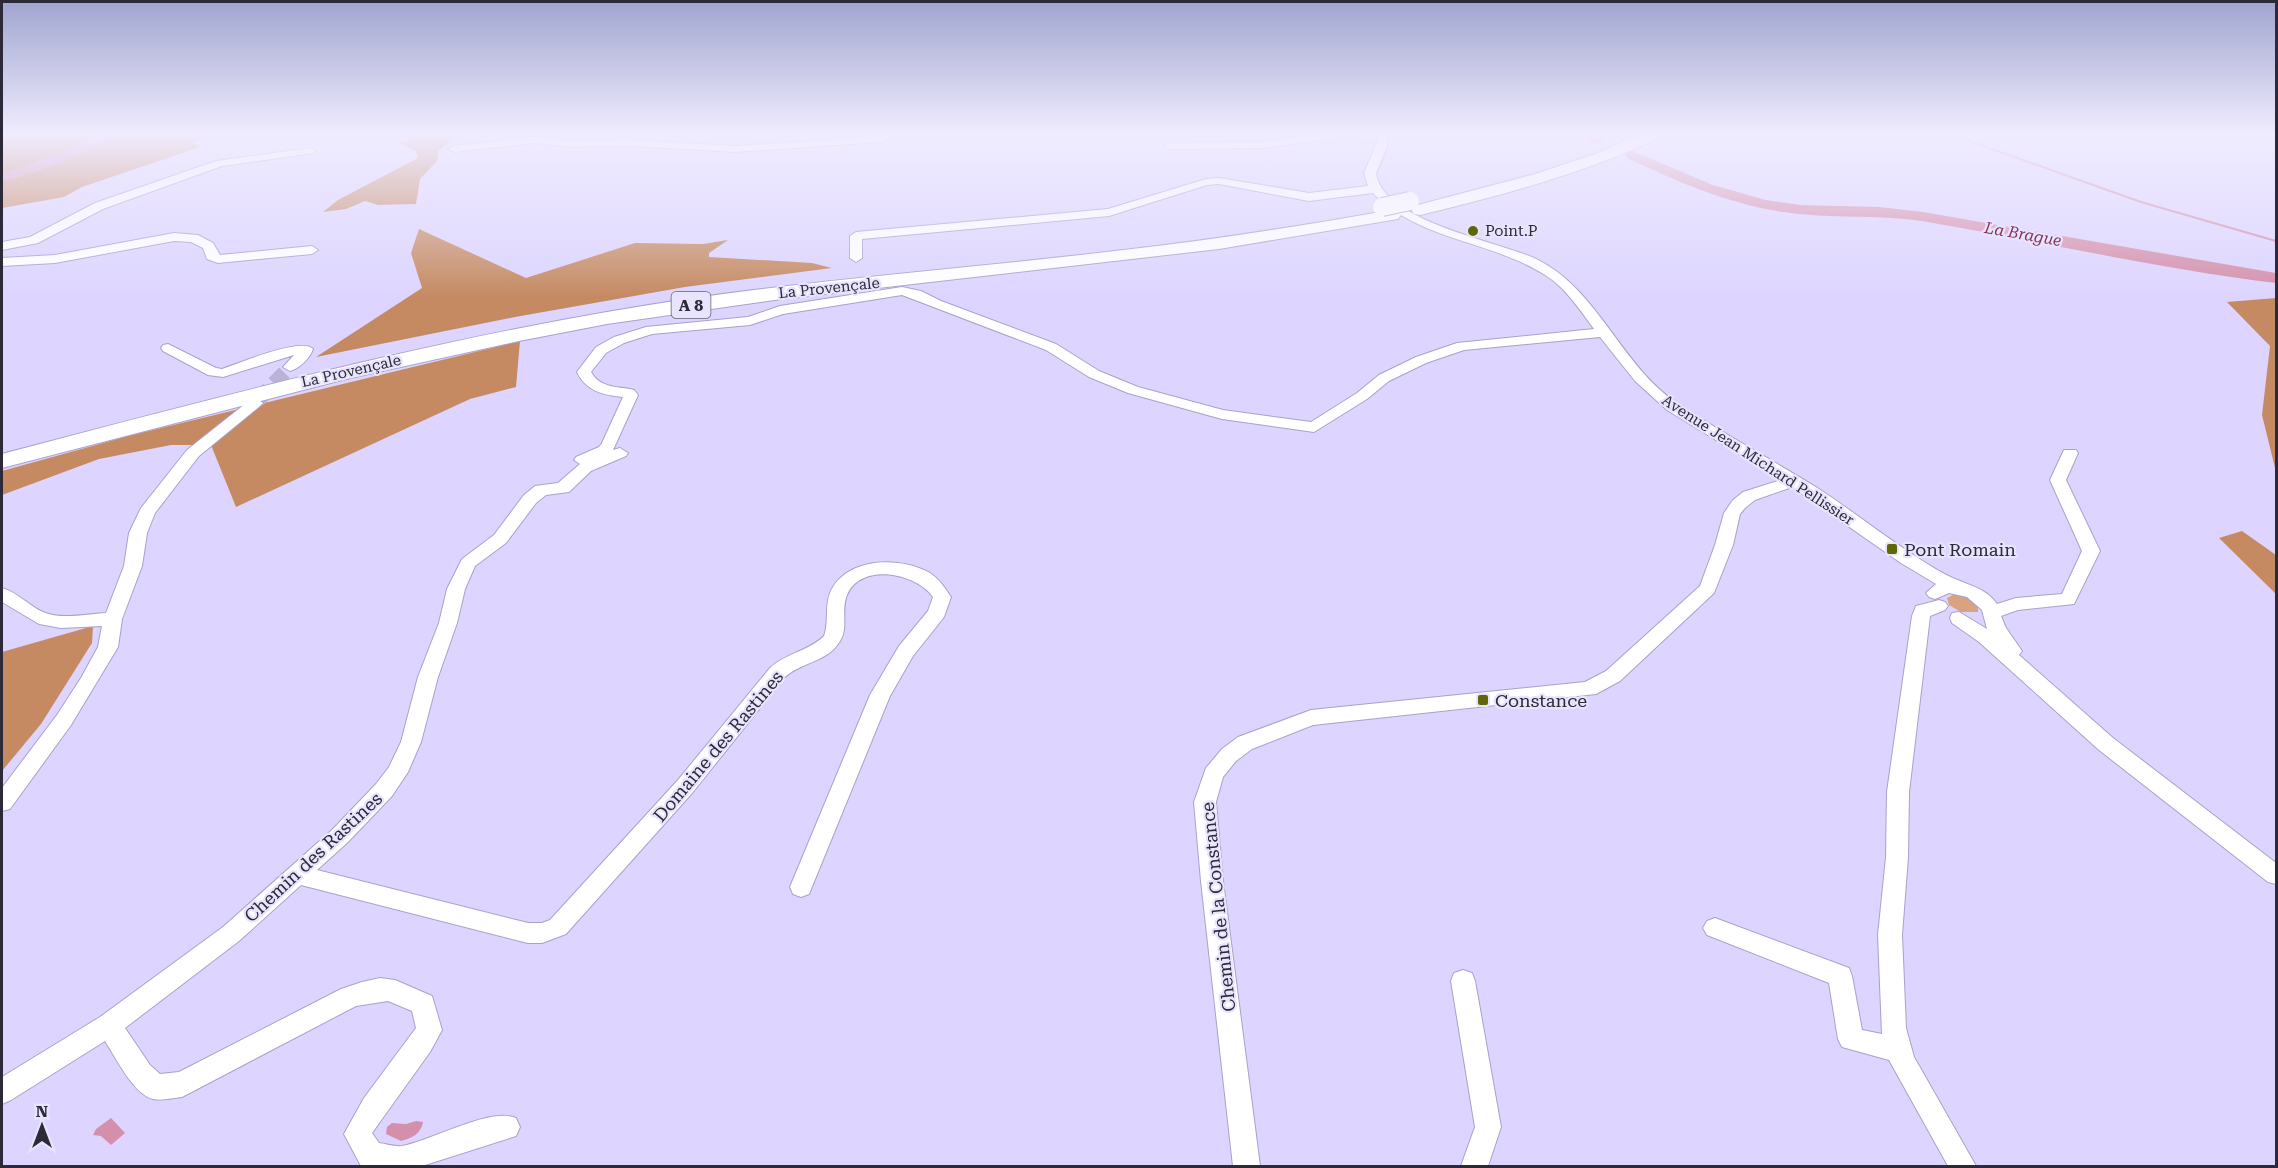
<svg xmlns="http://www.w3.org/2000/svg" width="2278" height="1168" viewBox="0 0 2278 1168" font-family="'Roboto Serif',serif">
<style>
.green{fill:#daa27e}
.forest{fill:#c58a62}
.water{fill:#d48faa}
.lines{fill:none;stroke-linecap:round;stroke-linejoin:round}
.stream{stroke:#d48faa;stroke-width:2}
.river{fill:#d48faa;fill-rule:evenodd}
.minor-tunnel{stroke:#bab3d7;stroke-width:15;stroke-dasharray:15 8;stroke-linecap:butt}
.minor-casing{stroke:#a9a1c9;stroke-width:2}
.highway-casing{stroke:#a9a1c9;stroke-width:2}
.minor{fill:#fff;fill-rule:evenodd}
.highway{fill:#fff;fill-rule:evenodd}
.highway-bridge-casing{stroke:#a9a1c9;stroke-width:20;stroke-linecap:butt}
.highway-bridge{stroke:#fff;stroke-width:18}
.poi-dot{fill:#5f6605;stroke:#e9e4fe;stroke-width:2}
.labels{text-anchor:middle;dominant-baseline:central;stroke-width:4.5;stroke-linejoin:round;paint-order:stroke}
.far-poi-label{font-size:15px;fill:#2c2939;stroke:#e9e4fe;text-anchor:start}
.far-street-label{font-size:15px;fill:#2c2939;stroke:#e9e4fe}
.far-water-label{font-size:16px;font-style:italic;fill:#863359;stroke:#e9e4fe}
.shield{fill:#e9e4fe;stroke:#656174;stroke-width:1.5}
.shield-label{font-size:16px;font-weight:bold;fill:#2c2939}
.poi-label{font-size:18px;fill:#2c2939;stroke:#e9e4fe;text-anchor:start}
.street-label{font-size:18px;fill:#2c2939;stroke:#e9e4fe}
</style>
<rect width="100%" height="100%" fill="#ddd5ff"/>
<path class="green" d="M1955 594 1968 597 1978 604V612H1961L1949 605 1947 598Z"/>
<g class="forest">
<path d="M2 133H215L194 143 200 147 82 187 64 197 2 208Z"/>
<path d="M401 133H463L439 150 437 161 420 179 416 204 378 205 365 201 346 209 323 212 338 200 418 158 416 151 398 143 413 138Z"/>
<path d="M419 229 526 278 635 243 703 244 728 240 709 253V257L812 263 832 268 685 287 515 317 316 357 422 288 411 253Z"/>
<path d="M2276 298V472L2262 415 2270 346 2227 302Z"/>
<path d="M520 341 516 387 470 399 236 507 211 445H171L99 459 2 495V471L132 435Z"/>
<path d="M2242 531 2276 555V594L2219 538Z"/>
<path d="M93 626 92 643 41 724 2 771V652Z"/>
</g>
<g class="water">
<path d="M111 1118 125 1133 111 1145 101 1136 93 1135 96 1129Z"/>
<path d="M416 1121 423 1122C421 1134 412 1138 401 1141L386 1134 387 1127 392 1123 406 1124Z"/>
</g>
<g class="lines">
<path class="stream" d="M1947 133 2141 202 2276 241"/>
<g class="river">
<path d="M104 133H122C111 146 21 179 2 181V173L26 166Z"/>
<path d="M1576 133H1594L1603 140 1601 143H1591Z"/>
<path d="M1632 151 1713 185 1766 200 1800 205 1879 207 1923 212 2276 273V283C2158 269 2040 241 1922 221 1881 215 1840 218 1799 214 1738 208 1682 184 1627 158L1625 155 1627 152Z"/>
</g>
<path class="minor-tunnel" d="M258 400 290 367"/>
<g class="minor-casing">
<g id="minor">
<path d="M884 133H898L881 142 736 152 629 146 572 147 534 143 454 152 448 149 454 146 534 137 572 141 629 140 736 146 863 138Z"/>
<path d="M1326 133H1389L1387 147 1376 173C1382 221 1496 241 1534 258 1599 288 1620 367 1680 405 1725 435 1774 461 1819 489 1851 510 1881 534 1912 554 1927 564 1944 575 1960 581 1975 587 1987 590 1997 604L2016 598 2062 594 2082 551 2050 480 2064 450H2076L2078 453 2066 480 2100 551 2074 604 2018 610 2001 616 2006 628 2022 651 2019 655 2113 738 2276 863V884L2268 882 2099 750 1979 642 1952 623 1950 618 1952 613 1959 612 1987 629 1982 610 1967 597 1949 593 1935 599 1929 597 1926 593 1936 584 1901 563 1792 487 1755 500 1745 508 1740 514 1733 545 1714 593 1620 681 1596 694 1313 725 1252 749 1236 761 1223 777 1216 802 1223 881 1260 1166H1233L1201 881 1194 802 1206 768 1222 749 1238 737 1311 710 1585 682 1606 671 1700 586 1715 545 1724 513 1733 500 1743 492 1781 480 1667 410 1635 381 1600 337 1464 350 1426 363 1389 381 1367 399 1314 432 1222 419 1128 393 1089 377 1046 350 902 295 783 314 750 325 652 334 624 343 606 353 591 372C601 389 618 386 634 390L638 395 613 450 620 448 628 453 626 456 591 471 569 492 546 495 536 503 506 543 475 566 465 589 457 623 438 677 421 742 408 772 392 796 348 842 317 870 528 923H542L550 920 678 780 770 668C786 653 809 651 824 636 830 620 823 603 833 587 852 557 901 557 930 573 939 579 945 588 951 597L944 617 913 656 890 696 809 894 801 897 793 894 790 887 870 695 899 646 928 611 933 597C916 573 861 562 847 595 840 612 850 629 838 644 826 662 799 663 784 678L693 792 566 934 542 943H528L301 885 239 941 125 1028 150 1065 160 1074 179 1072 341 989 362 982 380 978 395 980 432 996 442 1030 430 1052 372 1133 379 1143C386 1144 395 1147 402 1146 431 1141 490 1107 516 1118L520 1127 516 1136 422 1166H361L344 1134 364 1098 416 1028 412 1011 388 1001 356 1006 182 1097C173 1098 162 1101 153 1099 134 1095 116 1058 105 1041L11 1100 2 1104V1077L100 1017 223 927 332 830 376 784 389 767 401 742 418 677 439 623 447 589 462 559 494 535 524 495 535 486 558 483 580 464 574 460 576 457 599 447 602 443 623 397C603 395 586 391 577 372L596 347 614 337 646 327 748 317 780 306 902 287 921 291 941 301 1056 344 1099 371 1138 387 1223 410 1311 422 1357 393 1379 375 1416 357 1457 343 1594 329C1580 310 1565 287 1545 275 1490 240 1420 241 1373 193L1309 201 1219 184 1207 185 1109 216 862 239V258L856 262 850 258V236L856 232 1108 209 1206 179 1219 178 1309 193 1368 186 1364 173 1378 140 1343 137 1263 148 1169 149 1164 146 1169 143 1263 142Z"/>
<path d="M2271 133H2276V140L2272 139Z"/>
<path d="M310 148 316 151 314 153 222 166 103 209 38 243 2 250V242L30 237 95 203 216 161Z"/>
<path d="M174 233 198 235 213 243 220 255 312 246 318 250 312 254 218 263 207 259 203 248 191 242 174 241 55 263 2 266V258L55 255Z"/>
<path d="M168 344 216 368 222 369C239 363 302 337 313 349 310 358 299 369 290 371L283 367 294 355 223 377 208 375 163 351 161 348 163 345Z"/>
<path d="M255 398 263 403 260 406 199 456 155 513 147 533 142 566 122 619 118 647 71 725 10 809 2 811V788L57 715 81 678 98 647 102 626 61 628 39 624 2 602V588C17 592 29 606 43 612 61 620 87 614 106 613L124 566 129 533 141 508 187 450 250 400Z"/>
<path d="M1939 600 1945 602 1948 606 1945 610 1930 616 1909 792 1908 857 1902 935 1906 1028 1914 1057 1976 1166H1948L1889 1060 1842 1047 1838 1039 1829 983 1707 935 1703 928 1707 921 1715 918 1849 968 1852 976 1862 1030 1882 1034 1878 935 1886 857 1887 792 1912 616 1916 606Z"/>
<path d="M1463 970 1472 973 1475 981 1501 1127 1488 1166H1461L1475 1127 1451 981 1454 973Z"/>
</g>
</g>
<g class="highway-casing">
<g id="highway">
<path d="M1644 133H1666L1664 136C1585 173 1503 195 1420 215L1414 214 1411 210 1414 206 1535 174 1595 154Z"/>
<path d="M1392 210 1398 211 1401 215 1398 219 1219 249 782 299 607 324 519 341 346 379 2 468V454C230 394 460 332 694 298 840 277 986 267 1132 249 1219 239 1306 225 1392 210Z"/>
</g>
</g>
<use href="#minor" class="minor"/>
<use href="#highway" class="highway"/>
<g class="highway-bridge-casing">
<path id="highway-bridge" d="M1382 207 1410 201"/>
</g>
<use href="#highway-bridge" class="highway-bridge"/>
</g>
<linearGradient id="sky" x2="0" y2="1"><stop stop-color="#a0a5cf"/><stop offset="0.45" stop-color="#f0ecff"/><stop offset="1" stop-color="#f0ecff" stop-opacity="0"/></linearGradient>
<rect width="2278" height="297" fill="url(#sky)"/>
<g class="poi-dot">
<circle cx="1473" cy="231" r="6"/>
<rect x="1886" y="543" width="12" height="12" rx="3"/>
<rect x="1477" y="694" width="12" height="12" rx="3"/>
</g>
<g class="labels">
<g class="far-poi-label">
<text x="1485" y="231">Point.P</text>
</g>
<g class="far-street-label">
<text transform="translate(829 288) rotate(-6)">La Provençale</text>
<text transform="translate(351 371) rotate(-13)">La Provençale</text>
<text transform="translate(1758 460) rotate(33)">Avenue Jean Michard Pellissier</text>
</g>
<g class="far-water-label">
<text transform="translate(2023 234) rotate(10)">La Brague</text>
</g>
<rect class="shield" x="671.5" y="292" width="39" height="26" rx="4.5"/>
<g class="shield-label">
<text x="691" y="305">A 8</text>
</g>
<g class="poi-label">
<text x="1904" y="549">Pont Romain</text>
<text x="1495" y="700">Constance</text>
</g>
<g class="street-label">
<text transform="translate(718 746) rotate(-50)">Domaine des Rastines</text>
<text transform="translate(313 857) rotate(-43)">Chemin des Rastines</text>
<text transform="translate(1218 907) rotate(-96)">Chemin de la Constance</text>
</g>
</g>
<rect width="2278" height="1168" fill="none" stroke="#2c2939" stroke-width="6"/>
<g transform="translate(42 1126)" stroke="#e9e4fe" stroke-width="4.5" paint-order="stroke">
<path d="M0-4.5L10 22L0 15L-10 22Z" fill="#2c2939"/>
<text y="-9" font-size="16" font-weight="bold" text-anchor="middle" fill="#2c2939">N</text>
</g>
</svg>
